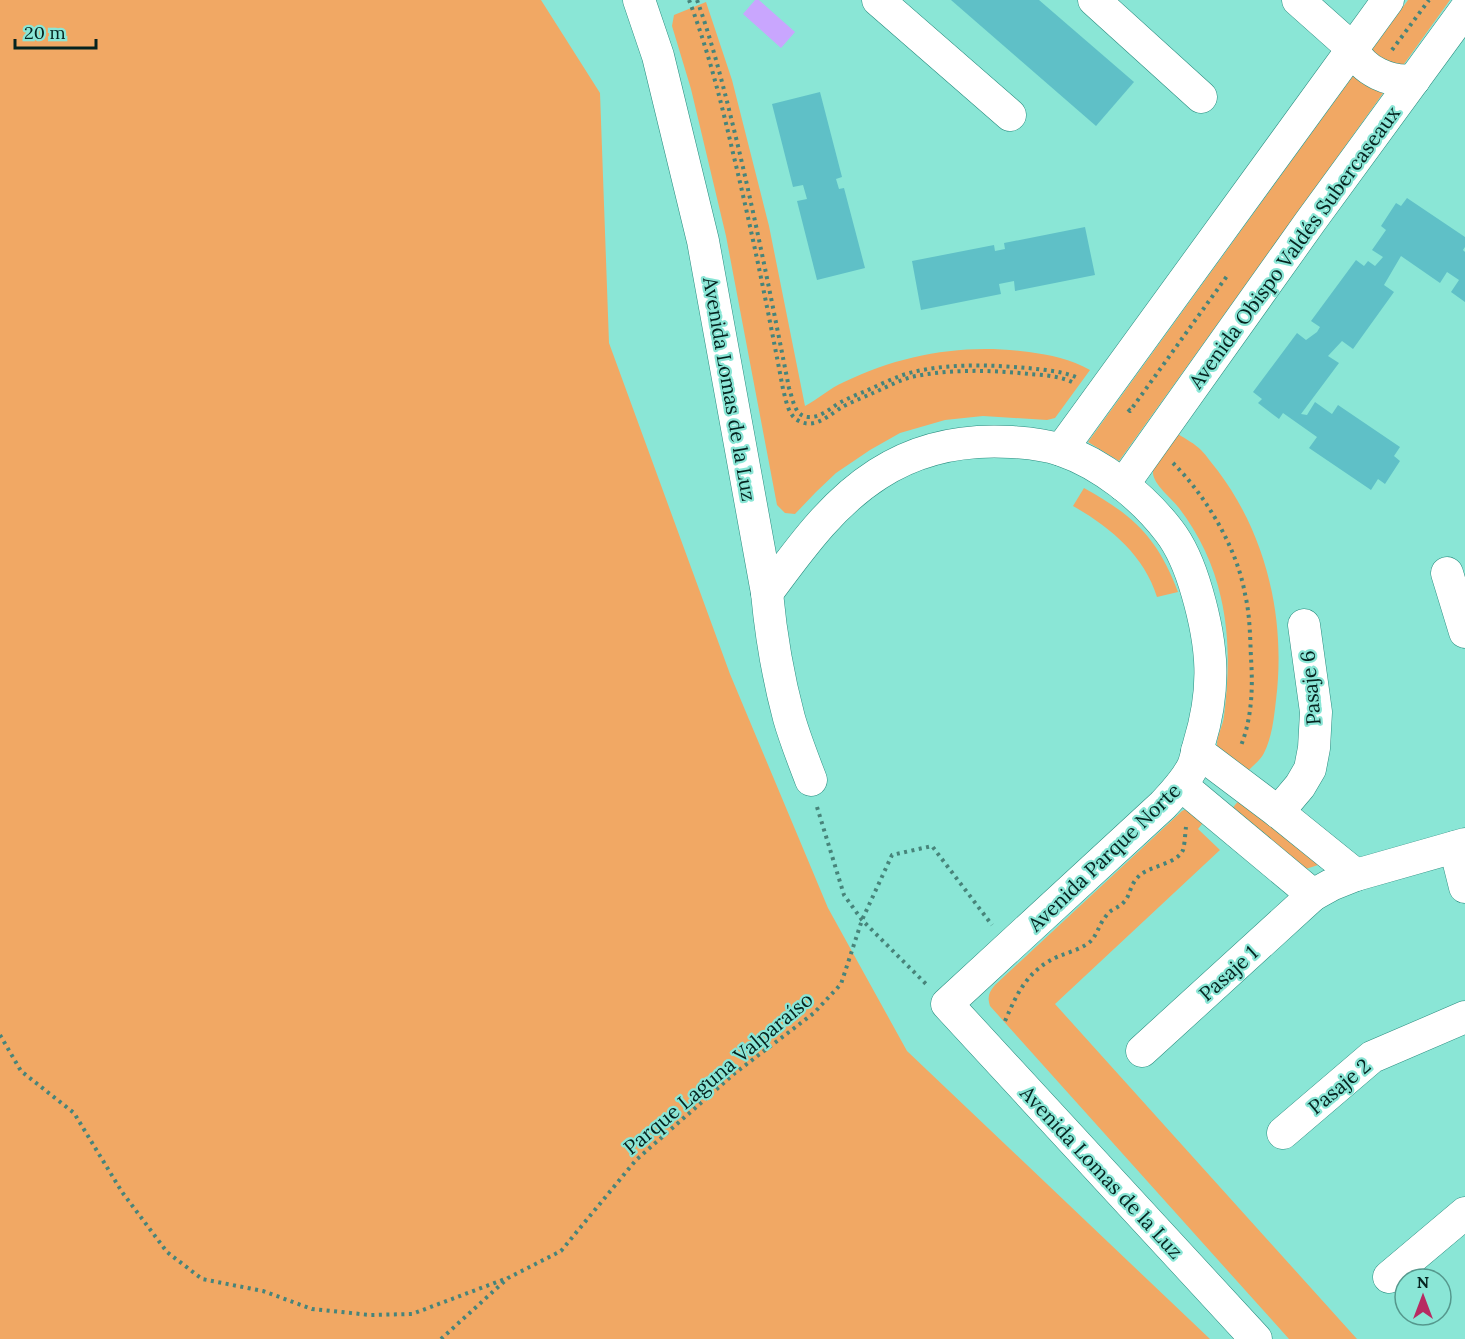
<svg xmlns="http://www.w3.org/2000/svg" width="1465" height="1339" viewBox="0 0 1465 1339" font-family="Lora,serif">
<style>
.green{fill:#f1a864}
.water{fill:#c9a6fe}
.building{fill:#5fc0c7}
.lines{fill:none;stroke-linecap:round;stroke-linejoin:round}
.minor-casing{stroke:#298c7f;stroke-width:33}
.path{stroke:#47847a;stroke-width:4;stroke-dasharray:3 4.5;stroke-linecap:butt}
.minor{stroke:#fff;stroke-width:32}
.labels{text-anchor:middle;dominant-baseline:central;stroke-width:4.5;stroke-linejoin:round;paint-order:stroke}
.street-label{font-size:20px;fill:#05231f;stroke:#8ae6d6}
</style>
<rect width="100%" height="100%" fill="#8ae6d6"/>
<g class="green">
<path d="M0 0H541L600 93 609 343 730 674 828 908 907 1051 1210 1339H0Z"/>
<path d="M1408 0H1450L1119 461 1088 442Z"/>
<path d="M706 2 732 80 769 226 805 406C818 399 830 388 844 382 902 354 965 343 1029 352 1050 355 1071 359 1090 370L1055 418 1047 420 983 416 945 420 900 433 870 450 836 473 816 492 795 514 785 513 777 505 726 236 691 89 672 26 674 15Z"/>
<path d="M1178 434C1186 439 1195 444 1201 450 1207 456 1212 464 1218 471 1267 536 1286 620 1276 700 1274 718 1272 737 1264 753 1260 761 1251 767 1245 774 1238 768 1221 759 1218 751 1214 740 1223 727 1224 716 1229 676 1230 637 1221 598 1214 565 1199 534 1179 508 1172 499 1152 483 1153 472 1154 460 1171 443 1178 434Z"/>
<path d="M1084 488C1133 515 1158 538 1178 592L1157 597C1144 555 1110 527 1073 506Z"/>
<path d="M1240 799 1321 864 1300 871 1230 811Z"/>
<path d="M1186 809 1206 819 1198 829 1220 850 1055 1004 1357 1339H1289L990 1006C987 997 989 992 995 985L1182 811Z"/>
</g>
<path class="water" d="M755 0H759L795 32 781 48 743 14Z"/>
<g class="building">
<path d="M951 0H1039L1134 82 1096 126Z"/>
<path d="M820 92 842 177 836 179 839 189 844 188 865 268 817 280 797 201 807 199 803 185 793 187 772 104Z"/>
<path d="M1407 198 1465 237V247L1463 250 1465 252V302L1451 292 1459 280 1447 272 1440 283 1401 256 1384 285 1394 292 1353 349 1342 341 1328 356 1339 363 1301 414 1307 415 1315 402 1332 414 1338 405 1400 447 1394 456 1400 461 1385 484 1378 479 1371 490 1309 448 1317 437 1283 413 1279 419 1258 403 1262 399 1253 392 1297 333 1306 340 1317 332 1320 327 1311 321 1356 260 1364 266 1368 261 1375 266 1383 257 1372 250 1386 230 1381 226 1396 203 1401 206Z"/>
<path d="M1085 227 1095 275 1015 291 1014 281 999 284 1001 294 921 310 912 261 994 245 995 251 1005 249 1004 243Z"/>
</g>
<g class="lines">
<g class="minor-casing">
<g id="minor">
<path d="M639 0 658 56 703 241 767 593C771 636 778 677 789 718 795 739 803 759 811 780"/>
<path d="M878 0 1010 115"/>
<path d="M1094 0 1201 97"/>
<path d="M1298 0 1353 49C1363 71 1390 83 1414 80"/>
<path d="M1061 450 1388 0"/>
<path d="M1123 485 1310 222 1465 10"/>
<path d="M1447 573 1465 632"/>
<path d="M767 593C799 550 831 504 878 474 918 448 965 439 1012 442 1029 443 1046 445 1061 450 1102 464 1143 497 1169 531 1183 549 1191 571 1197 592 1213 647 1216 689 1199 744 1197 751 1196 759 1193 766 1186 781 1174 793 1163 805L947 1004 1256 1339"/>
<path d="M1197 751 1278 812 1356 875"/>
<path d="M1181 785 1313 895"/>
<path d="M1278 812 1300 786 1310 769 1314 748 1316 712 1304 625"/>
<path d="M1455 847 1465 887"/>
<path d="M1142 1051 1313 895 1331 885 1356 875 1465 844"/>
<path d="M1283 1133 1372 1057 1465 1017"/>
<path d="M1389 1277 1465 1213"/>
</g>
</g>
<g class="path">
<path d="M689 0C708 50 721 101 733 153 752 231 768 310 783 389 786 400 788 416 799 421 816 430 831 413 844 406 854 401 864 397 873 393 887 387 901 379 916 376 953 369 992 370 1029 374 1043 375 1061 376 1074 383"/>
<path d="M697 0C714 47 726 97 738 146 757 226 773 307 789 388 793 399 794 416 808 417 821 418 830 408 841 402 849 398 858 394 866 391 881 384 897 376 913 372 950 363 992 365 1028 368 1045 370 1063 371 1078 378"/>
<path d="M1392 50 1429 0"/>
<path d="M1128 409 1130 411 1227 276"/>
<path d="M1173 463C1206 496 1237 548 1245 594 1250 615 1250 636 1251 658 1253 689 1252 719 1240 748"/>
<path d="M817 807 844 895 862 920 927 985"/>
<path d="M1005 1021C1018 991 1028 970 1059 956 1070 952 1084 948 1092 940 1098 932 1100 923 1106 916 1110 909 1119 908 1124 902 1131 895 1129 885 1140 875 1151 866 1178 863 1183 850 1185 843 1185 834 1186 827"/>
<path d="M0 1035 21 1071 74 1113 122 1192 167 1252 202 1279 263 1291 312 1309 370 1315 412 1314 505 1279"/>
<path d="M441 1339 508 1278 561 1251 636 1160 735 1073 814 1013 841 984 862 920 892 855 932 846 992 925"/>
</g>
<use href="#minor" class="minor"/>
</g>
<g class="labels">
<g class="street-label">
<text transform="translate(1294 247) rotate(-54)">Avenida Obispo Valdés Subercaseaux</text>
<text transform="translate(730 389) rotate(80)">Avenida Lomas de la Luz</text>
<text transform="translate(1310 688) rotate(-95)">Pasaje 6</text>
<text transform="translate(1104 857) rotate(-44)">Avenida Parque Norte</text>
<text transform="translate(1228 973) rotate(-42)">Pasaje 1</text>
<text transform="translate(718 1073) rotate(-40)">Parque Laguna Valparaíso</text>
<text transform="translate(1339 1086) rotate(-40)">Pasaje 2</text>
<text transform="translate(1102 1172) rotate(47)">Avenida Lomas de la Luz</text>
</g>
</g>
<g transform="translate(1423 1297)"><circle r="28" fill="#8ae6d6" stroke="#55988d" stroke-width="1.5"/>
<path d="M0-4.5L10 22L0 15L-10 22Z" fill="#b72b62"/>
<text y="-9" font-size="16" font-weight="bold" text-anchor="middle" fill="#05231f">N</text>
</g>
<path d="M15 39v9h81v-9" fill="none" stroke="#05231f" stroke-width="3"/>
<text x="24" y="39" font-size="18" fill="#05231f" stroke="#8ae6d6" stroke-width="4.5" paint-order="stroke">20 m</text>
</svg>
